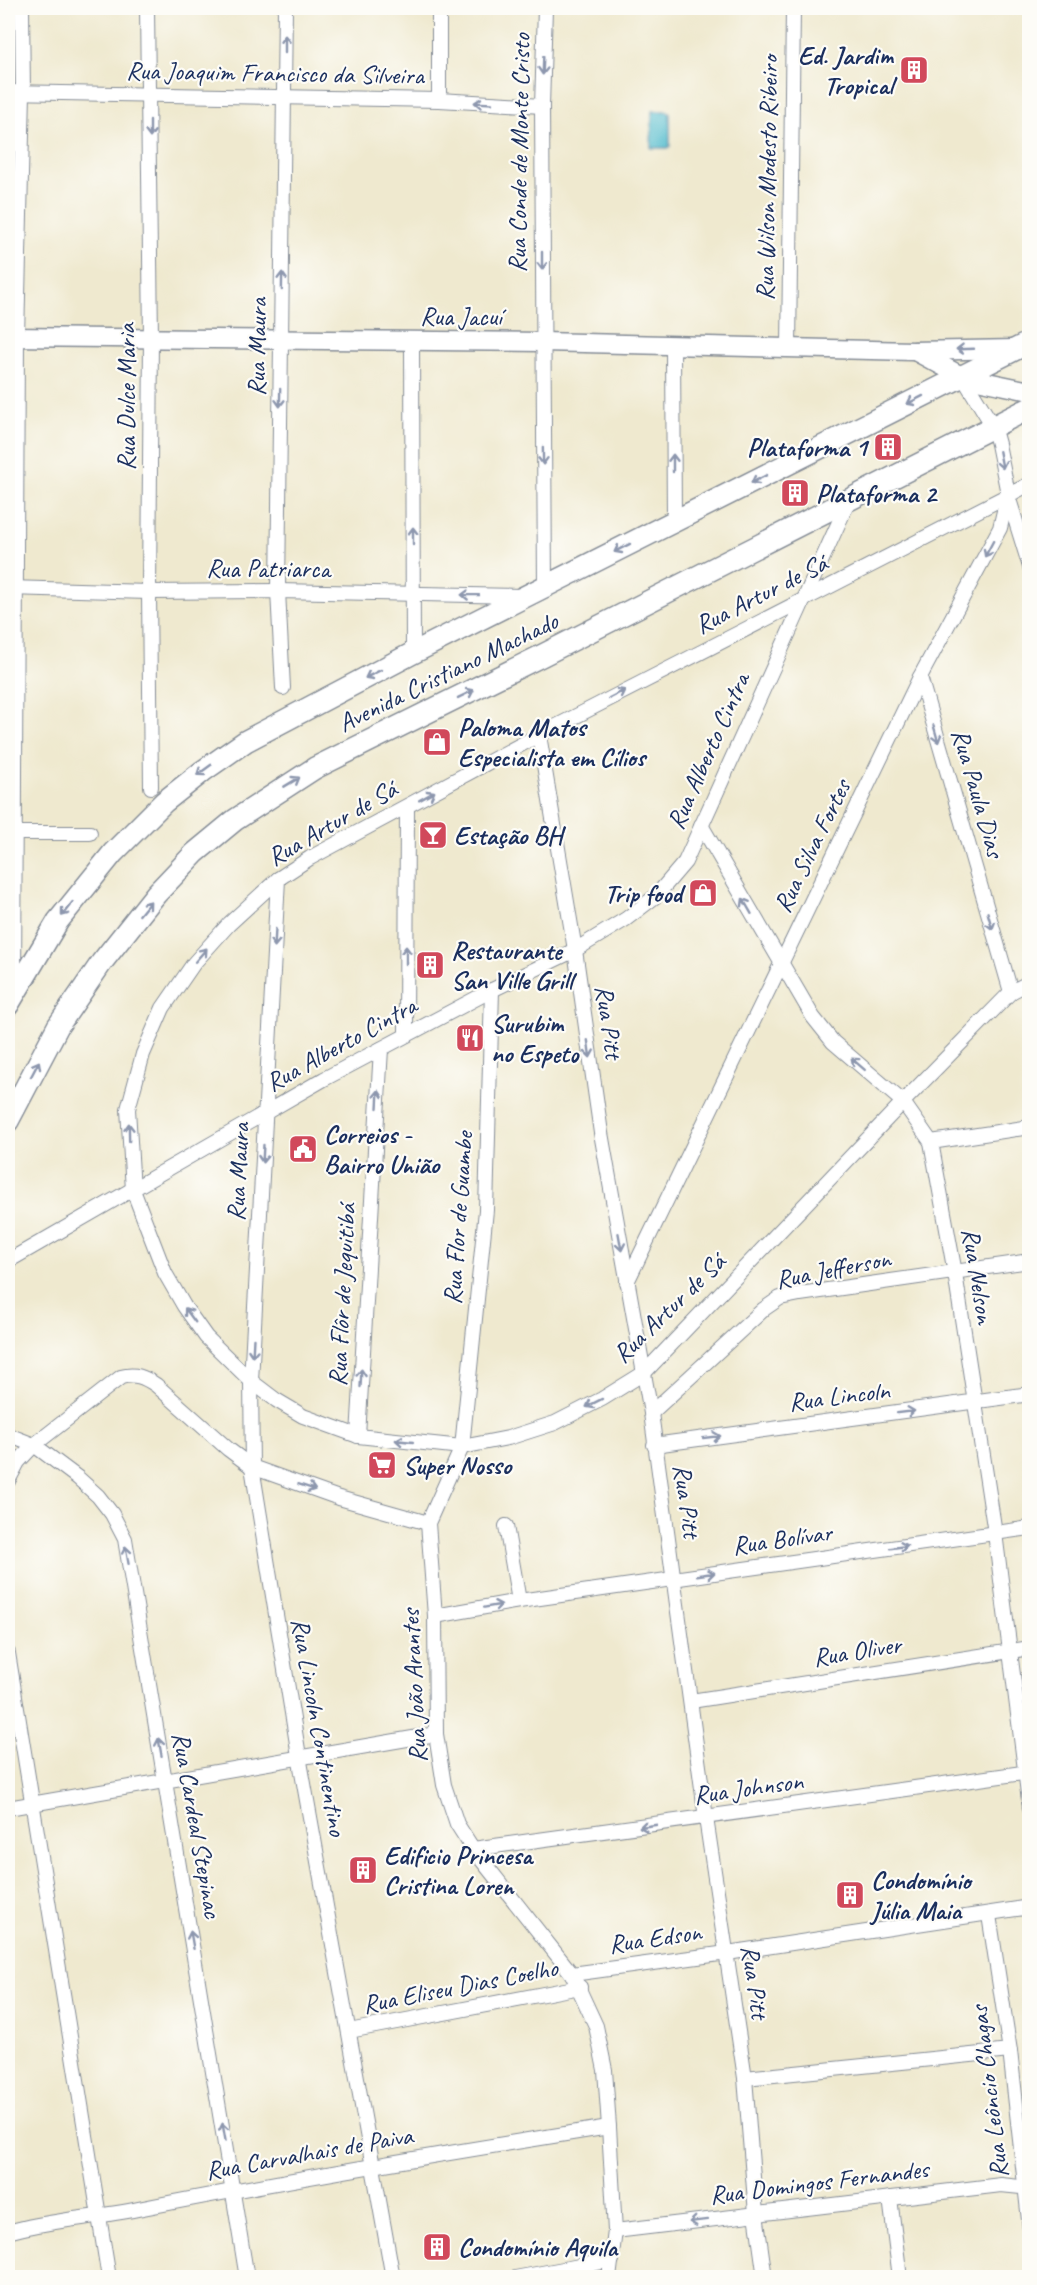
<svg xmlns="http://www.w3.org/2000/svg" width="1037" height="2285" viewBox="0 0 1037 2285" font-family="Caveat,sans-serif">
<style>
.water{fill:#51bbcd;stroke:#367596;stroke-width:1.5}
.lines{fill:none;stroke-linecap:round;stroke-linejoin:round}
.minor-casing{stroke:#858c96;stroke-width:16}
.major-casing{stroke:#858c96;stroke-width:21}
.highway-casing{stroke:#858c96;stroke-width:24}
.minor{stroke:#fff;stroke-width:14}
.major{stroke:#fff;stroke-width:18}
.highway{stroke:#fff;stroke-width:21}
.oneway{stroke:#8d97ae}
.labels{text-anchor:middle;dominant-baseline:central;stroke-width:4.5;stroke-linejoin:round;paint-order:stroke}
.poi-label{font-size:26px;font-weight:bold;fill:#1b2f5e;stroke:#fdfcf7;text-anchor:start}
.street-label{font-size:26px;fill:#1b2f5e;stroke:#fdfcf7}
</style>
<rect width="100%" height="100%" fill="#fdfcf7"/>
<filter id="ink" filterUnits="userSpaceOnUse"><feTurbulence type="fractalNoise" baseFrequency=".0167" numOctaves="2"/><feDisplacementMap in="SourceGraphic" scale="12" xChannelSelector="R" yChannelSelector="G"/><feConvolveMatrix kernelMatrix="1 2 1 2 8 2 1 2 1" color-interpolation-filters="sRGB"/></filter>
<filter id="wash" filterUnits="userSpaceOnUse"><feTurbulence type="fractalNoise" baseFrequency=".008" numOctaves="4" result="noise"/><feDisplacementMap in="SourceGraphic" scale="24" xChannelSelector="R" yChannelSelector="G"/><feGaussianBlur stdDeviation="1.35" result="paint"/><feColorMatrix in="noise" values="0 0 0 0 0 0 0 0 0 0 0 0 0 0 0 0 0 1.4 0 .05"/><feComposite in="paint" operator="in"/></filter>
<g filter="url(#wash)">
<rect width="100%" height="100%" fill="#efe9cf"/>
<path class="water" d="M652 111H668L670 114V146L668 148H651Z"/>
</g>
<g filter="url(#ink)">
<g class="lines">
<g class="minor-casing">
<g id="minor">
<path d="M147 8 151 338 149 592 151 787"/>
<path d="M439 8V100"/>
<path d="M8 92 439 100 542 106"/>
<path d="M412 341 413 653"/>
<path d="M673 346 674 521"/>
<path d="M789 349 793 8"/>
<path d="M1030 484 539 735 310 858 278 879 229 924 194 963 163 1008 143 1054 128 1109 133 1190 165 1273 184 1306 206 1337 251 1381 276 1400 303 1416 358 1436 462 1447 508 1438 555 1423 602 1399 644 1373 903 1102 1011 992 1030 982"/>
<path d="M1008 496 1030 567"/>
<path d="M8 588 149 592 278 591 521 596"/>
<path d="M545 588 542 106 545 8"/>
<path d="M920 677 1011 992"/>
<path d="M283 688 278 591 285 8"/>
<path d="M539 735 575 950 601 1133 651 1413 706 1818 745 2078 756 2214 765 2278"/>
<path d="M701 825 813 1017 833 1042 903 1102 931 1142 955 1273 995 1533 1030 1809"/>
<path d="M8 833H90"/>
<path d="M278 879 251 1381 252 1467 299 1756 393 2278"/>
<path d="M492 990 486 1210 462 1447 428 1523 435 1616 436 1734 444 1785 457 1824 473 1849 572 1974 596 2026 605 2070 609 2127 615 2231 609 2278"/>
<path d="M14 992 17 337 23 93 22 8"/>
<path d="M406 1035 407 807"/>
<path d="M931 1142 1030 1127"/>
<path d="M8 1261 324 1079 492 990 575 950 626 919 656 896 685 862 849 500"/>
<path d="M627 1282 920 677 1000 528 1008 494 998 444 993 426 963 377"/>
<path d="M651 1413 764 1309 780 1298 800 1294 1030 1261"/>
<path d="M8 1435 34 1445 78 1478 98 1496 112 1514 125 1539 247 2278"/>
<path d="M358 1436 381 1049"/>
<path d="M654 1445 1030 1394"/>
<path d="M8 1481 18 1462 34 1445 121 1377C135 1373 144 1377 156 1385L228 1449 252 1467 339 1498 428 1523"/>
<path d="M506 1526 519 1601"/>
<path d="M435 1616 519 1601 1030 1528"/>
<path d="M8 1653 109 2278"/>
<path d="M691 1701 1030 1648"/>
<path d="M8 1808 436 1734"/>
<path d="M473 1849 1030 1772"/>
<path d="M989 1915 1010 2051 1030 2229"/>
<path d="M572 1974 727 1953 1030 1907"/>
<path d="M349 2031 580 1987"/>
<path d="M745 2078 1010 2051"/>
<path d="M890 2198 900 2278"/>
<path d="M615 2231 1001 2185 1030 2188"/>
<path d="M8 2232C47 2220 96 2218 138 2209 294 2178 452 2152 609 2127"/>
<path d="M515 2278 612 2260"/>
</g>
</g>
<g class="major-casing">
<g id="major">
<path d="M8 337 542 342 913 351 1016 349"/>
<path d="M915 351 963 377 1030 391"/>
</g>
</g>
<g class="highway-casing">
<g id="highway">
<path d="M8 1005 58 921 113 853 164 802 203 771 246 741 413 653 1030 342"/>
<path d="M8 1121 58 1026 102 962 156 894 195 853 235 820 315 768 541 656 1030 408"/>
</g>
</g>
<use href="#minor" class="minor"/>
<use href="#major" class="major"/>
<use href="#highway" class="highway"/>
</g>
<defs><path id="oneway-shaft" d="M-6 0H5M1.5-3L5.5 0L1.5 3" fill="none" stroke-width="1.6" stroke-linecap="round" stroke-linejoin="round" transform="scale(1.5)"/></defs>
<g class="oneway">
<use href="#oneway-shaft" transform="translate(285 44) rotate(-90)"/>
<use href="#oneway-shaft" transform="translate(543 66) rotate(92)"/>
<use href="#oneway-shaft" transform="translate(483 103) rotate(-177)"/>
<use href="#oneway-shaft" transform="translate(150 129) rotate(90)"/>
<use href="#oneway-shaft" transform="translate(542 261) rotate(90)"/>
<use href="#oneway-shaft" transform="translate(282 281) rotate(-89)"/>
<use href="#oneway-shaft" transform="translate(965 349) rotate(178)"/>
<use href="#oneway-shaft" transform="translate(280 398) rotate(91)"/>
<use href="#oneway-shaft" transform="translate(915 400) rotate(153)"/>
<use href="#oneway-shaft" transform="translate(543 456) rotate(89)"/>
<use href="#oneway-shaft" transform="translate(1001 460) rotate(79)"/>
<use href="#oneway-shaft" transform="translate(673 463) rotate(-90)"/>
<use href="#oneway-shaft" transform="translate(759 479) rotate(153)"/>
<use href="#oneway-shaft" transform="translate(413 536) rotate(-90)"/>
<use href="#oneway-shaft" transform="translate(622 548) rotate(153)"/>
<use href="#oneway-shaft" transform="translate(989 549) rotate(118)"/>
<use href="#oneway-shaft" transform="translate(470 595) rotate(-179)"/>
<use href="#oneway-shaft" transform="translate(373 674) rotate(153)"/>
<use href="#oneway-shaft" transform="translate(466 694) rotate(-26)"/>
<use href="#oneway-shaft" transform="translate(617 694) rotate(-27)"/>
<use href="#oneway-shaft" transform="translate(936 734) rotate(74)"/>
<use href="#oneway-shaft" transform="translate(204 770) rotate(144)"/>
<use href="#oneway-shaft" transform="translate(292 782) rotate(-31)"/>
<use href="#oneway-shaft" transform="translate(427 796) rotate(-29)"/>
<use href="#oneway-shaft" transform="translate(747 906) rotate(-120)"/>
<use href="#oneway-shaft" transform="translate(145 908) rotate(-51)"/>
<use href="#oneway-shaft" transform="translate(67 909) rotate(128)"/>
<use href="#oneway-shaft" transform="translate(990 921) rotate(74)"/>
<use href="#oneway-shaft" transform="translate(275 938) rotate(93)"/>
<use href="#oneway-shaft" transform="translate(201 955) rotate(-49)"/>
<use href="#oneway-shaft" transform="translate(406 955) rotate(-90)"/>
<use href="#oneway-shaft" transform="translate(589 1049) rotate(82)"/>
<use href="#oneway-shaft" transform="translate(858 1064) rotate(-139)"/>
<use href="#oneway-shaft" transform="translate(35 1069) rotate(-62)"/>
<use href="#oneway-shaft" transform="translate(378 1099) rotate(-87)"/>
<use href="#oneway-shaft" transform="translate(129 1132) rotate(-91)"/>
<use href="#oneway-shaft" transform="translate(263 1154) rotate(93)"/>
<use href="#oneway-shaft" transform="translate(620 1242) rotate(80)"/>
<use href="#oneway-shaft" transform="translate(190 1315) rotate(-126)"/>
<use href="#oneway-shaft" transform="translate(253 1348) rotate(93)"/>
<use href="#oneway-shaft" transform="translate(361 1378) rotate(-87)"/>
<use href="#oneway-shaft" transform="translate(594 1403) rotate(153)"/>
<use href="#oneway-shaft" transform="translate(906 1412) rotate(-7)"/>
<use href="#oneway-shaft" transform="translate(712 1437) rotate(-7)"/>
<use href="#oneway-shaft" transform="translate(404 1441) rotate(-174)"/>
<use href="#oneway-shaft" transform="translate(307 1487) rotate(18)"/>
<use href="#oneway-shaft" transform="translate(899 1547) rotate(-8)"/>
<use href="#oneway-shaft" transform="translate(127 1555) rotate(-100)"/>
<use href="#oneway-shaft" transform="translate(706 1574) rotate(-8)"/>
<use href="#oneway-shaft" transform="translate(493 1606) rotate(-10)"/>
<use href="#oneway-shaft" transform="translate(160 1747) rotate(-100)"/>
<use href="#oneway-shaft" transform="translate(648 1826) rotate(172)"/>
<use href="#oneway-shaft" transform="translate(192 1940) rotate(-100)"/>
<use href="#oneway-shaft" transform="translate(224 2132) rotate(-100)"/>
<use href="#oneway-shaft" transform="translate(698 2221) rotate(173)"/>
</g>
</g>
<defs>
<g id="building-square" transform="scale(1.5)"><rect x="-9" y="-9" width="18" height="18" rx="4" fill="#d1495b" stroke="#fdfcf7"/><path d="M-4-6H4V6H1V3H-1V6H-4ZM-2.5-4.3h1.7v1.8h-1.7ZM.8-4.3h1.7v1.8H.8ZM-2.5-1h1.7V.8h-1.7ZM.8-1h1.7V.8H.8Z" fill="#fff"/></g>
<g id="shop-square" transform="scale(1.5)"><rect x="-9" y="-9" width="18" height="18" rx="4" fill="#d1495b" stroke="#fdfcf7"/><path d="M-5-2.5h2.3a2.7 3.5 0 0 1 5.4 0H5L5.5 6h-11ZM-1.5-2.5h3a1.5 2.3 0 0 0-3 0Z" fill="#fff"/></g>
<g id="bar-square" transform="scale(1.5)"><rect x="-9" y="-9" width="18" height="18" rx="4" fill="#d1495b" stroke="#fdfcf7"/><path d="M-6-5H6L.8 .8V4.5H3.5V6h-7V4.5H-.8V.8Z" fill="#fff"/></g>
<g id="restaurant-square" transform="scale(1.5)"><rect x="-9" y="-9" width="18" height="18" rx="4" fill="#d1495b" stroke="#fdfcf7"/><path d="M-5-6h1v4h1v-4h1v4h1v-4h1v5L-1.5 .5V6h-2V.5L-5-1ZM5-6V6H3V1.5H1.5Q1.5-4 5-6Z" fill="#fff"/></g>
<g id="civic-square" transform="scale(1.5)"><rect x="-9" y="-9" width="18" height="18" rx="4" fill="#d1495b" stroke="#fdfcf7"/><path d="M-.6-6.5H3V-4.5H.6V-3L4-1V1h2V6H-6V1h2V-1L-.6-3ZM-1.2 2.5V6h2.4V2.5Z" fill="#fff"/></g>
<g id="supermarket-square" transform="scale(1.5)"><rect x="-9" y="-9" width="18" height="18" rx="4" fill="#d1495b" stroke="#fdfcf7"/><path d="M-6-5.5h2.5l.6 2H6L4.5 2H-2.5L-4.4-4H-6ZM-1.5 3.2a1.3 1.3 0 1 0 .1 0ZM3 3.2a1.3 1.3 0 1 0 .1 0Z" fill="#fff"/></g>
</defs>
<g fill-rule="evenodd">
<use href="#building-square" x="914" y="70"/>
<use href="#building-square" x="888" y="447"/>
<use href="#building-square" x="795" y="493"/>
<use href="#shop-square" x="437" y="742"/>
<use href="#bar-square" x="433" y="835"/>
<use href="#shop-square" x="703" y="893"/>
<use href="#building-square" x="430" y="965"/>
<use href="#restaurant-square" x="470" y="1038"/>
<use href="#civic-square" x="303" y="1149"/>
<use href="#supermarket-square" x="382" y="1465"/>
<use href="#building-square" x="363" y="1870"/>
<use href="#building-square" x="850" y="1895"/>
<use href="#building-square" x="437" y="2247"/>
</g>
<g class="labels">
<g class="poi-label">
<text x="893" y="55" text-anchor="end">Ed. Jardim<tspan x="893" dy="30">Tropical</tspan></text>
<text x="867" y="447" text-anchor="end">Plataforma 1</text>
<text x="816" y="493">Plataforma 2</text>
<text x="458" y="727">Paloma Matos<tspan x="458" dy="30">Especialista em Cílios</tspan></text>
<text x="454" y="835">Estação BH</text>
<text x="682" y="893" text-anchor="end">Trip food</text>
<text x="451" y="950">Restaurante<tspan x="451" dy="30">San Ville Grill</tspan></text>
<text x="491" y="1023">Surubim<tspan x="491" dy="30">no Espeto</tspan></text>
<text x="324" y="1134">Correios -<tspan x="324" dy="30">Bairro União</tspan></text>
<text x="403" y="1465">Super Nosso</text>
<text x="384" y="1855">Edificio Princesa<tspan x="384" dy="30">Cristina Loren</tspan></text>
<text x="871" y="1880">Condomínio<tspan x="871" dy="30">Júlia Maia</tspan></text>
<text x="458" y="2247">Condomínio Aquila</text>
</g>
<g class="street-label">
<text transform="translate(275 73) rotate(1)">Rua Joaquim Francisco da Silveira</text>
<text transform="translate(519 153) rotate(-89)">Rua Conde de Monte Cristo</text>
<text transform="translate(767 178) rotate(-89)">Rua Wilson Modesto Ribeiro</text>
<text x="461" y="316">Rua Jacuí</text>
<text transform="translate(257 347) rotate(-89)">Rua Maura</text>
<text transform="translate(126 397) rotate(-90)">Rua Dulce Maria</text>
<text x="268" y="568">Rua Patriarca</text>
<text transform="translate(761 594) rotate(-27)">Rua Artur de Sá</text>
<text transform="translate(448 672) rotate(-26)">Avenida Cristiano Machado</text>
<text transform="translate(708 751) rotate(-66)">Rua Alberto Cintra</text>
<text transform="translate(978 793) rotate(74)">Rua Paula Dias</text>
<text transform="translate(332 823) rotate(-30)">Rua Artur de Sá</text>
<text transform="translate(812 846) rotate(-64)">Rua Silva Fortes</text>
<text transform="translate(609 1022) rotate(82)">Rua Pitt</text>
<text transform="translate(341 1044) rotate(-29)">Rua Alberto Cintra</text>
<text transform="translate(238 1172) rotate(-87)">Rua Maura</text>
<text transform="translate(458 1218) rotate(-86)">Rua Flor de Guambe</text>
<text transform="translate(833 1269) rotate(-11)">Rua Jefferson</text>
<text transform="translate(978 1276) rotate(81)">Rua Nelson</text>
<text transform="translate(342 1295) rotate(-87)">Rua Flôr de Jequitibá</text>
<text transform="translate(669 1308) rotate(-44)">Rua Artur de Sá</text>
<text transform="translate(839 1396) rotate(-7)">Rua Lincoln</text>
<text transform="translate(687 1501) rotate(82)">Rua Pitt</text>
<text transform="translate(782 1539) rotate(-8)">Rua Bolívar</text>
<text transform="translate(857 1651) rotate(-9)">Rua Oliver</text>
<text transform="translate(414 1686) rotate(-93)">Rua João Arantes</text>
<text transform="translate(319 1727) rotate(80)">Rua Lincoln Continentino</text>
<text transform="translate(748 1788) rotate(-8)">Rua Johnson</text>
<text transform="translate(197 1825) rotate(80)">Rua Cardeal Stepinac</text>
<text transform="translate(655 1938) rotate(-8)">Rua Edson</text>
<text transform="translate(755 1982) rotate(82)">Rua Pitt</text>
<text transform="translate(460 1986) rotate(-11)">Rua Eliseu Dias Coelho</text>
<text transform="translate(989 2092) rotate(-97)">Rua Leôncio Chagas</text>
<text transform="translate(309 2153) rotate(-10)">Rua Carvalhais de Paiva</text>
<text transform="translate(819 2182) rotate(-7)">Rua Domingos Fernandes</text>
</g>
</g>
<rect width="1037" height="2285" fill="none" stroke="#fdfcf7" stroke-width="30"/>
</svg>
